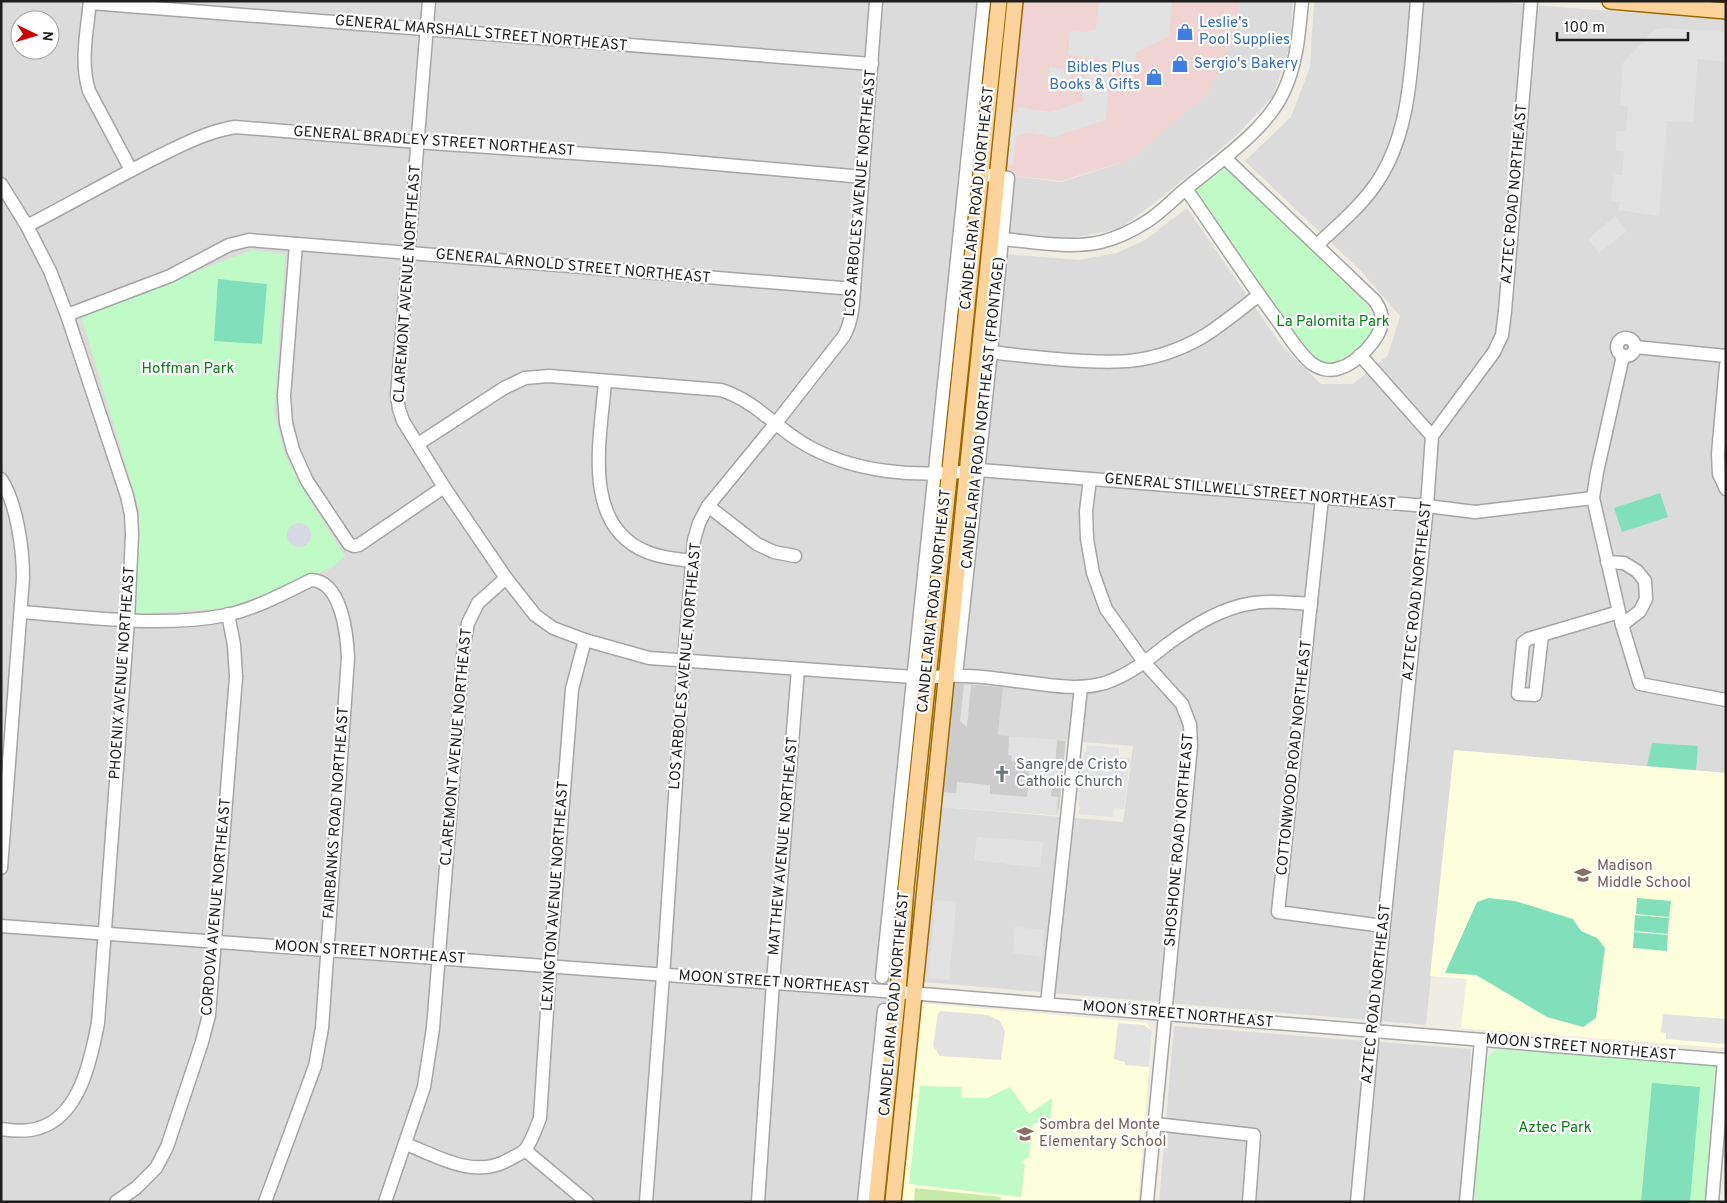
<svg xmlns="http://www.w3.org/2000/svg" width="1727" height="1203" viewBox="0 0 1727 1203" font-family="Overpass,sans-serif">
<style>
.residential{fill:#dcdbdb;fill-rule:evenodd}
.commercial{fill:#f0d4d3}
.education{fill:#feffdd}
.religious{fill:#ccc}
.grass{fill:#c8eaa9}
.park{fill:#c0fac6}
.pitch{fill:#81dfbc}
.parking{fill:#e2e2e2}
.plaza{fill:#d8d8e5}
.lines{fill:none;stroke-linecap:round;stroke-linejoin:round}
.minor-casing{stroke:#a5a5a5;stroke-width:15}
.major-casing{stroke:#986800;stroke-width:18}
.minor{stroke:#fff;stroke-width:12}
.major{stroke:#fcd49b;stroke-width:15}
.labels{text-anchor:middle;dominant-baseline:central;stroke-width:4.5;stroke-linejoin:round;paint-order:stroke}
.shop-label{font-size:15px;fill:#366cbe;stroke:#fff;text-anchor:start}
.street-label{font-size:15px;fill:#1e1e1e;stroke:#fff}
.park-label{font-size:15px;fill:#0a7d16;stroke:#fff}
.worship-label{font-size:15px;fill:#5b616d;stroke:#fff;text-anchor:start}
.education-label{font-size:15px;fill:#785e54;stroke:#fff;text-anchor:start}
</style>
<rect width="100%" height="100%" fill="#efece4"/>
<g class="residential">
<path d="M1 1H988L910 756 889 1009 870 1202H1ZM20 20H50V50H20Z"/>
<path d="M1240 1H1293L1290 45 1273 96 1236 136 1156 202 1119 229 1072 238 997 234 1003 175 1061 182 1130 160 1237 32Z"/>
<path d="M1314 1H1484L1726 20V773L1454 751 1426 1025 924 982 923 980 941 807 1123 822 1133 746 998 735 1004 673 952 668 997 253 1078 260 1117 253 1145 240 1187 208 1281 345 1321 384H1353L1388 355 1400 316 1362 272 1245 161 1291 117 1310 67Z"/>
<path d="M1174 1026 1471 1049 1463 1202H1159Z"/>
</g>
<path class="commercial" d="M1023 1H1240L1237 32 1208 93 1130 160 1061 181 1003 175Z"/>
<g class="education">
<path d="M1454 750 1726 773V1048L1461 1028 1467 979 1430 976Z"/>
<path d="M919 1003 1147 1023 1152 1032 1138 1202H899Z"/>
</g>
<path class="religious" d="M954 683 1003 687 998 735 1066 741 1059 809 1057 815 938 806 952 685Z"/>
<path class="grass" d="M915 1188 1001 1197 1000 1202H914Z"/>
<g class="park">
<path d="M1223 166 1228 168 1368 306C1371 313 1375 321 1373 329 1371 340 1343 363 1332 364 1325 364 1319 361 1313 358L1197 195 1196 190Z"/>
<path d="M252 250 285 254 274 412 285 455 305 493 345 556 331 568 228 608 136 614 139 509 81 316Z"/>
<path d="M1497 1049 1715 1066 1705 1202H1476L1474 1194 1485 1059Z"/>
<path d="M920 1086 962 1087 961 1098H987L1010 1087 1029 1114 1052 1098 1050 1124 1033 1123 1029 1157 1020 1163 1025 1164 1021 1197 909 1184Z"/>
</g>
<g class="pitch">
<path d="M218 279 267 284 262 344 214 341Z"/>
<path d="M1660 493 1668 517 1622 532 1614 508Z"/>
<path d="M1652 743 1698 746 1696 770 1647 766Z"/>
<path d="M1489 898 1515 901 1573 919 1581 931 1597 938 1605 948 1596 1018 1583 1027 1547 1017 1476 975 1445 973 1477 902Z"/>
<path d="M1637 898 1671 901 1669 917 1636 914Z"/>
<path d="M1635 915 1669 918 1668 934 1634 931Z"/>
<path d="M1634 932 1668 935 1667 951 1633 948Z"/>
<path d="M1652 1083 1700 1087 1690 1202H1641Z"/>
</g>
<g class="parking">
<path d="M1099 1H1172L1169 35 1166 38 1136 52 1134 70 1103 69V59L1068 55 1070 31 1085 32 1096 29Z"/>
<path d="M1664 28 1726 32V62L1698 59 1693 122 1667 121 1659 216 1618 210 1620 202 1611 201 1614 175H1622L1624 152 1616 151V131H1626L1628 107 1620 105 1623 63 1654 30Z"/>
<path d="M1049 67 1071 70 1070 78 1060 81 1061 85 1048 83Z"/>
<path d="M1092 73 1109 74 1106 120 1054 137 1026 133 1016 136 1013 165 1006 164 1011 112 1020 113 1017 107 1051 112 1084 101 1078 80Z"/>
<path d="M1615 216 1627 231 1599 253 1588 239Z"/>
<path d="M964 684 971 685 967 727 960 721Z"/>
<path d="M1009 736 1057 740 1055 767H1062L1061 786 1052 785 1051 796 1058 797 1057 815 942 807 943 792 956 793 957 782 990 785V794L1027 797 1030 764 1011 761 1012 756 1008 755Z"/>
<path d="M1087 745 1119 748V758H1130L1124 809 1114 808 1113 817 1079 814 1080 807 1078 805 1084 753 1086 752Z"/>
<path d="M977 837 1043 842 1040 868 974 860Z"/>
<path d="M936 900 955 902 956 904 949 980 928 978Z"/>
<path d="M1015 927 1044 930 1042 957 1013 953Z"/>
<path d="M941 1011 988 1015 1000 1021 1005 1031 1001 1060 940 1056 933 1046 938 1013Z"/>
<path d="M1663 1014 1726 1019V1044L1666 1039V1033L1661 1032Z"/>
<path d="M1118 1023 1144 1025 1152 1031 1149 1067 1125 1065V1062L1114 1059Z"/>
</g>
<circle class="plaza" cx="299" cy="535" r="12"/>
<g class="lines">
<g class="minor-casing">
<g id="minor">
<path d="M90 1C87 31 80 62 89 91L131 170"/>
<path d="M429 1 397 395 399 409 403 421 444 487 506 578 535 615 553 628 585 640 649 658 927 678C965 672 1003 680 1041 684 1062 687 1084 689 1105 683 1129 675 1149 659 1169 643 1194 625 1223 607 1254 603 1273 600 1292 603 1311 604"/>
<path d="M90 3 872 64"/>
<path d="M1 184 27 226 50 271 67 315 127 496 131 514 132 535 128 620 98 1023C91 1059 80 1116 39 1128 27 1132 14 1131 1 1129"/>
<path d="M1186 189C1217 233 1246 278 1278 321 1288 335 1298 352 1311 363 1319 369 1330 372 1340 368 1357 363 1380 339 1382 322 1383 314 1379 307 1375 301L1225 158"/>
<path d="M27 226C69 204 110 181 153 159 180 146 205 132 235 127L430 143 659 159 863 177"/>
<path d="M1003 239C1034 242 1070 249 1101 242 1117 238 1132 231 1146 222 1161 213 1173 199 1187 188 1218 162 1265 131 1283 93 1297 64 1299 33 1302 1"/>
<path d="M296 244 284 396 286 423 293 450 307 481 349 544 354 546 359 545 444 487"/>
<path d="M1317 245C1336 227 1357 210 1373 188 1412 136 1411 63 1417 1"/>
<path d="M67 315 170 276 229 245 249 240 854 289"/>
<circle cx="1626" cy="347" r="9"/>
<path d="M1635 347 1726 356"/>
<path d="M991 352C1013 355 1034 357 1056 359 1112 364 1153 366 1204 336 1223 324 1241 309 1259 295"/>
<path d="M1360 355 1432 436"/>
<path d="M1623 356 1597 472 1593 498 1622 625 1640 684 1726 700"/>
<path d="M1726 365 1718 454 1719 474 1726 489"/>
<path d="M605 381C601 437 580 525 647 552 661 558 677 559 692 561"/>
<path d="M418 444 504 388 525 378 549 376 721 390C755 401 772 424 801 442 853 474 919 478 979 470L1427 506 1475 512 1593 498"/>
<path d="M1 479C17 504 23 549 23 578L1 868"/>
<path d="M1090 479 1086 511 1087 539 1093 573 1106 609 1144 662 1182 704 1190 725 1191 746 1147 1202"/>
<path d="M1322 498 1278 912 1383 926"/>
<path d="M708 506 757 544 774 552 795 556"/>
<path d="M1607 562 1624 563 1637 571 1645 581 1646 599 1640 611 1622 625"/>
<path d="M21 612C88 617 161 628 227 615 257 608 285 593 311 580 342 581 347 635 348 658L322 1028 315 1066 265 1202"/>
<path d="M1542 635 1535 695 1518 694 1523 643 1528 639 1619 612"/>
<path d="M956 675 991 352 1008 178 987 175"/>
<path d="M1 926 898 992 1726 1060"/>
<path d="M882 977 984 1"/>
<path d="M1047 1004 1081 687"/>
<path d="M1155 1124 1254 1135 1249 1202"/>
<path d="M406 1144C439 1157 474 1179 508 1160 513 1157 521 1154 525 1150 532 1141 536 1128 540 1118L549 980 572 689 585 640"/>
<path d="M525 1150 587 1202"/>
<path d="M116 1202 136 1188 156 1168 167 1147 202 1042 209 1015 236 677 234 645 228 614"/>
<path d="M385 1202 424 1087 433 1028 464 644 468 623 478 603 506 578"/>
<path d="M646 1202 664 962 684 661 694 540 699 523 708 506 776 423 844 336C852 321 853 306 854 289L876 1"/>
<path d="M758 1202 773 982 798 669"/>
<path d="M864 1202 884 1010"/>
<path d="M1357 1202 1373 1030 1427 506 1432 436 1494 352 1502 335 1505 311 1531 1"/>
<path d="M1466 1202 1481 1040"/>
<path d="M1712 1202 1724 1060"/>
</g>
</g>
<g class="major-casing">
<g id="major">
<path d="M1610 1 1726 11"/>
<path d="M876 1202 898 992 906 888 999 1"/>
<path d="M893 1202 1015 1"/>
</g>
</g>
<use href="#minor" class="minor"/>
<use href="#major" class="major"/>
</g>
<defs>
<g id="shop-bare" transform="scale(1.35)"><path d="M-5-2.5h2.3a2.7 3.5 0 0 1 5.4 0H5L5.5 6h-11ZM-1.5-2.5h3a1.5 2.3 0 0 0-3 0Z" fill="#3f7fe0" stroke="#fff" stroke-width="2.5" paint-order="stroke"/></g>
<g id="church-bare" transform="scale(1.35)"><path d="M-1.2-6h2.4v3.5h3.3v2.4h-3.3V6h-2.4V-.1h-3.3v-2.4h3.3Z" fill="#6b7280" stroke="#fff" stroke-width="2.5" paint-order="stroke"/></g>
<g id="school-bare" transform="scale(1.35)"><path d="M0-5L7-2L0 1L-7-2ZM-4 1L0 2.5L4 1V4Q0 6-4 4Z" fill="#8d6e63" stroke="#fff" stroke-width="2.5" paint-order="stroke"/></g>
</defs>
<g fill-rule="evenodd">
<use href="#shop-bare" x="1185" y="32"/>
<use href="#shop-bare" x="1180" y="64"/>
<use href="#shop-bare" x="1154" y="77"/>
<use href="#church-bare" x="1002" y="774"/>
<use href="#school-bare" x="1583" y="875"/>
<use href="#school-bare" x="1025" y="1134"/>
</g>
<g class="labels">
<g class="shop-label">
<text x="1199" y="23">Leslie's<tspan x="1199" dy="17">Pool Supplies</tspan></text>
<text x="1194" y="64">Sergio's Bakery</text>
<text x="1140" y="68" text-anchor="end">Bibles Plus<tspan x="1140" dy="17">Books &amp; Gifts</tspan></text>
</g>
<g class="street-label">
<text transform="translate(481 34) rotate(5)">GENERAL MARSHALL STREET NORTHEAST</text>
<text transform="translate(434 142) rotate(4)">GENERAL BRADLEY STREET NORTHEAST</text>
<text transform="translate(861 193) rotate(-85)">LOS ARBOLES AVENUE NORTHEAST</text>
<text transform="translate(1515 194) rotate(-85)">AZTEC ROAD NORTHEAST</text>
<text transform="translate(978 198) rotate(-84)">CANDELARIA ROAD NORTHEAST</text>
<text transform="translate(573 267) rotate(5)">GENERAL ARNOLD STREET NORTHEAST</text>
<text transform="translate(408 284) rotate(-86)">CLAREMONT AVENUE NORTHEAST</text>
<text transform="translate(984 413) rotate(-84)">CANDELARIA ROAD NORTHEAST (FRONTAGE)</text>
<text transform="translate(1250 492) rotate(5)">GENERAL STILLWELL STREET NORTHEAST</text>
<text transform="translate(1418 591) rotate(-84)">AZTEC ROAD NORTHEAST</text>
<text transform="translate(935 601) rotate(-84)">CANDELARIA ROAD NORTHEAST</text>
<text transform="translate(686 666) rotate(-85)">LOS ARBOLES AVENUE NORTHEAST</text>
<text transform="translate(123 673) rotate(-86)">PHOENIX AVENUE NORTHEAST</text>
<text transform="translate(457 747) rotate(-85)">CLAREMONT AVENUE NORTHEAST</text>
<text transform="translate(1295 758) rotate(-84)">COTTONWOOD ROAD NORTHEAST</text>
<text transform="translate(337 813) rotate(-86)">FAIRBANKS ROAD NORTHEAST</text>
<text transform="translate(1180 840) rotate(-85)">SHOSHONE ROAD NORTHEAST</text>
<text transform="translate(784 846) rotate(-85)">MATTHEW AVENUE NORTHEAST</text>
<text transform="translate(556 896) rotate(-86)">LEXINGTON AVENUE NORTHEAST</text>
<text transform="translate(217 907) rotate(-85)">CORDOVA AVENUE NORTHEAST</text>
<text transform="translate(370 953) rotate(4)">MOON STREET NORTHEAST</text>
<text transform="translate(774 983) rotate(4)">MOON STREET NORTHEAST</text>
<text transform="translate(1377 994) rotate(-84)">AZTEC ROAD NORTHEAST</text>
<text transform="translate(895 1004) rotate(-85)">CANDELARIA ROAD NORTHEAST</text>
<text transform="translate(1178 1015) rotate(5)">MOON STREET NORTHEAST</text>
<text transform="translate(1581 1048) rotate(5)">MOON STREET NORTHEAST</text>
</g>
<g class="park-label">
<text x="1333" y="322">La Palomita Park</text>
<text x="188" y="369">Hoffman Park</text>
<text x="1555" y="1128">Aztec Park</text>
</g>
<g class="worship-label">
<text x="1016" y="765">Sangre de Cristo<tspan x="1016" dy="17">Catholic Church</tspan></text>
</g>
<g class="education-label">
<text x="1597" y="866">Madison<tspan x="1597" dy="17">Middle School</tspan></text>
<text x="1039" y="1125">Sombra del Monte<tspan x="1039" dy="17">Elementary School</tspan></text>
</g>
</g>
<rect width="1727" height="1203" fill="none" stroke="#1e1e1e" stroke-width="5"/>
<g transform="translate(35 35) rotate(95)"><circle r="24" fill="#ffffff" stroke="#a5a5a5"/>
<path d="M0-4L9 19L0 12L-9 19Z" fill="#cc0300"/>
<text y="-8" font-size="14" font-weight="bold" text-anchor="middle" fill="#1e1e1e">N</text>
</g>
<path d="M1557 32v8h131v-8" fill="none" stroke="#1e1e1e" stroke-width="2.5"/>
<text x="1564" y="32" font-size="15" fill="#1e1e1e" stroke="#ffffff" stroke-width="4" paint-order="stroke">100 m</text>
</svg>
